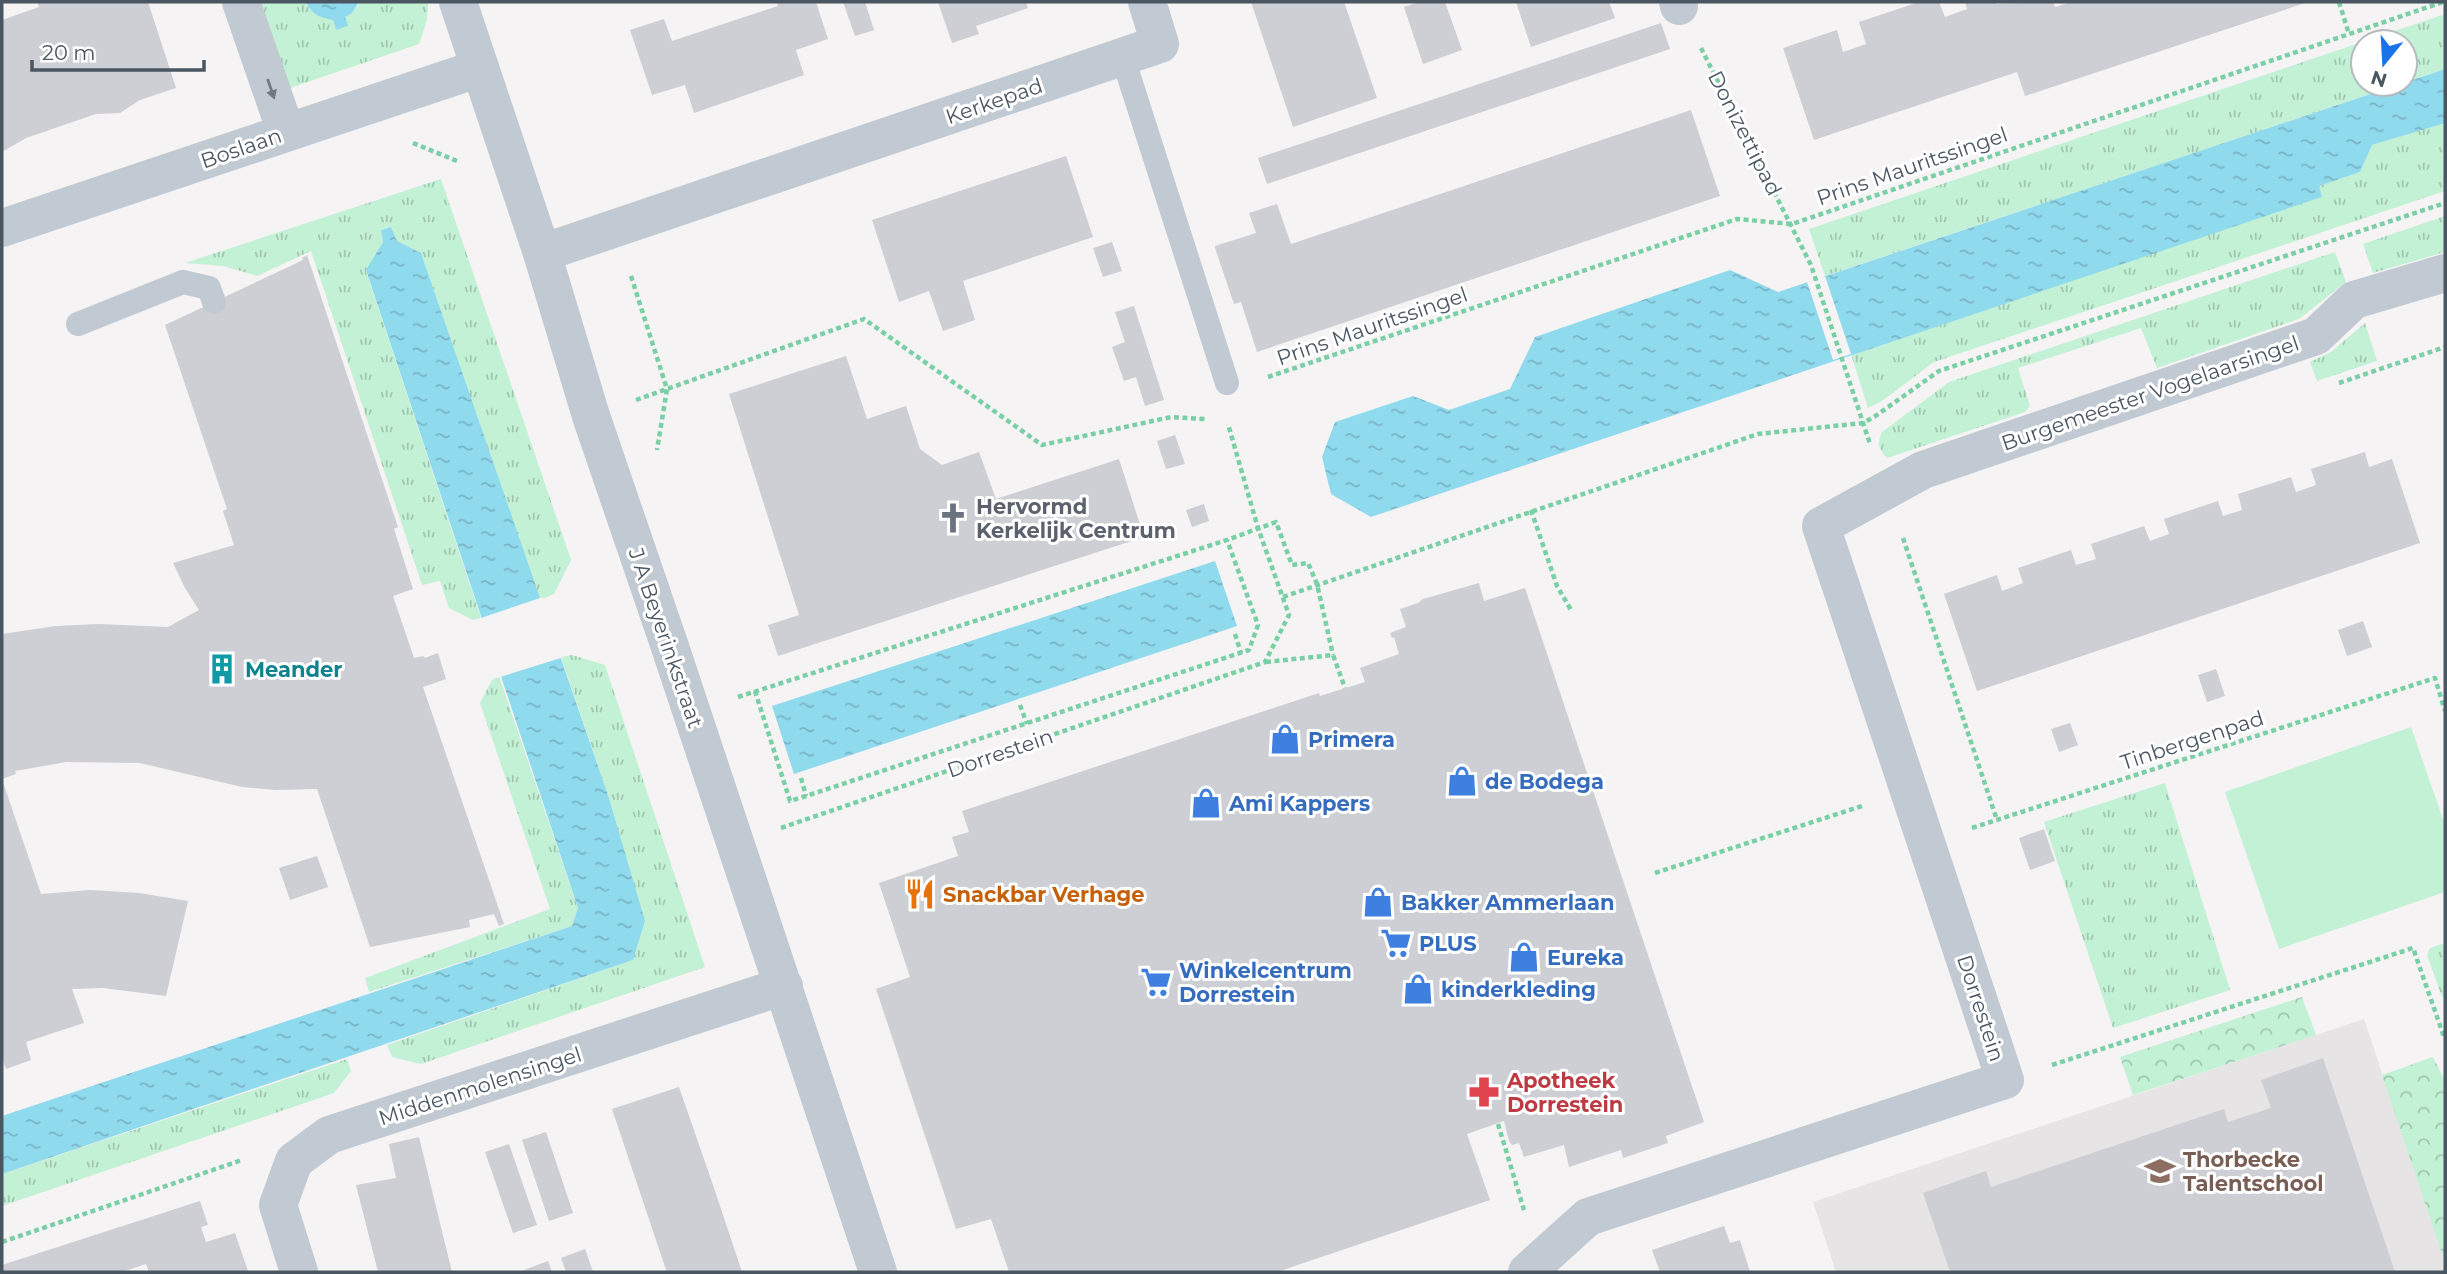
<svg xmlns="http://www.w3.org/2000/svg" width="2447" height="1274" viewBox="0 0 2447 1274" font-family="Montserrat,sans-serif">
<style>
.education{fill:#e6e4e5}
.grass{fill:url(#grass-tufts)}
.forest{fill:url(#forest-crowns)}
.park{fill:#c3f1d5}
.water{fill:url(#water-ripples)}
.pier{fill:#f5f3f3}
.building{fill:#cdcfd5}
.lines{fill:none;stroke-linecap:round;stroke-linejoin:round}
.path{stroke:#7ad0a6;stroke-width:4.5;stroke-dasharray:5 3.5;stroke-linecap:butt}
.lane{stroke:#c1cad2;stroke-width:24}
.street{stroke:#c1cad2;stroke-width:38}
.oneway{fill:#6e7983}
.labels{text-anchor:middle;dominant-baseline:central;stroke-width:6;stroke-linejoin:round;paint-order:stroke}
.street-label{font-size:21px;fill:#4a5661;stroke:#fff}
.worship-label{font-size:21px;font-weight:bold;fill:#5b616d;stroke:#fff;text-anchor:start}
.culture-label{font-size:21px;font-weight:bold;fill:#0d838f;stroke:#fff;text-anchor:start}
.shop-label{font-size:21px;font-weight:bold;fill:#366cbe;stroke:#fff;text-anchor:start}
.food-label{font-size:21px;font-weight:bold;fill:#c56008;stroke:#fff;text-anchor:start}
.health-label{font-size:21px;font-weight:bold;fill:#be3a42;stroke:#fff;text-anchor:start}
.education-label{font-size:21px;font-weight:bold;fill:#785e54;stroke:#fff;text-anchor:start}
</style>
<defs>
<pattern id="grass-tufts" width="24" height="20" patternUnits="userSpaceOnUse" patternTransform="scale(1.75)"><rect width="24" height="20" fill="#c3f1d5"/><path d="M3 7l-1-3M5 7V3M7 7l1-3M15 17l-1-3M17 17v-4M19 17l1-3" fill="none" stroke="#a0c6b0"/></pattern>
<pattern id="forest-crowns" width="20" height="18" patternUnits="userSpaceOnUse" patternTransform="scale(1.75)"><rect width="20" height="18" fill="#c3f1d5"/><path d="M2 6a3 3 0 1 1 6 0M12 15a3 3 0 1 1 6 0" fill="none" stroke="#a0c6b0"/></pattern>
<pattern id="water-ripples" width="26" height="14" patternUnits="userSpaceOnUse" patternTransform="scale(1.75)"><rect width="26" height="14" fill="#90daee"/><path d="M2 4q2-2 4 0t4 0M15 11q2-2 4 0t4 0" fill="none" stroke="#78b4c4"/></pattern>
</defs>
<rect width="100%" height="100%" fill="#f5f3f3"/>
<path class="education" d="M2364 1019 2445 1263V1272H1836L1813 1202Z"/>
<g class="grass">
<path d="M255 2H306L310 10 333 20 336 30 347 26 345 17 358 6 359 2H428V4L427 20 419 44 284 90Z"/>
<path d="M2445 14V69L2405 82V42H2363V84H2400L1825 276 1809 229Z"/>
<path d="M2445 122V191L1934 362 1882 401 1868 408 1851 354 2321 197 2318 186 2360 172 2372 145Z"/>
<path d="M441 179 571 560 554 594 540 600 421 253 397 241 391 227 381 230 383 242 366 271 481 618 473 620 449 608 440 581 422 585 311 251 257 276 224 266 185 263Z"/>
<path d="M2445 216V252L2373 273 2363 244Z"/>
<path d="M2335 252 2346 282 2299 319 2157 368 2141 328 2018 368 2030 406 2025 412 1887 458C1878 449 1877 443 1882 432L1949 382Z"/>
<path d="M2365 323 2377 361 2317 381 2310 362 2331 352Z"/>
<path d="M572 655 605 665 705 967 421 1064 392 1057 387 1045 633 960 608 795 561 657Z"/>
<path d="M499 676 578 908 572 926 369 992 365 978 550 909 480 703 492 680Z"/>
<path d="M2165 783 2230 990 2113 1028 2044 822Z"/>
<path d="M2445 943V998L2442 997 2427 955 2430 948Z"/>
<path d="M347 1059 351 1071 334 1093 2 1206V1174Z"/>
</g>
<g class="forest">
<path d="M2302 997 2316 1035 2133 1095 2120 1057Z"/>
<path d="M2433 1057 2445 1081V1263L2382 1075Z"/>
</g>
<path class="park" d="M2411 727 2445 825V892L2279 949 2225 792Z"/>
<g class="water">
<path d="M306 2H359L352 13 345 17 348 26 336 30 333 20C319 17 312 15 306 2Z"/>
<path d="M2445 69V123L2372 145 2360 172 2319 186 2322 197 1371 517 1331 494 1322 457 1335 422 1413 396 1449 410 1510 389 1535 337 1730 270 1778 292Z"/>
<path d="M391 227 397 241 421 253 608 795 645 921 633 960 2 1174V1116L572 926 578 908 366 270 383 242 381 230Z"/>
<path d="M1215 561 1237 626 794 774 772 706Z"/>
</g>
<g class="pier">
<path d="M1825 276 1851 354 1833 360 1807 282Z"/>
<path d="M543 597 564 657 497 678 478 619Z"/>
</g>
<g class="building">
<path d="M37 2H148L176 88 140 100 120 113 96 114 26 138 2 152V20L39 7Z"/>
<path d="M777 2H816L828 39 796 50 804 75 694 113 685 85 652 95 630 30 664 19 672 41 778 6Z"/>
<path d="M843 2H865L874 30 855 36Z"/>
<path d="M938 2H1026L1028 8 976 26 979 34 952 43Z"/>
<path d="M1251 2H1344L1377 98 1293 127Z"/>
<path d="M1420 2H1445L1462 50 1423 64 1404 7Z"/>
<path d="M1516 2H1609L1615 18 1531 47Z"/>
<path d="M1919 2H1939L1945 17 1967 9 1965 2H1996V4L2053 2 2055 7 2071 2H2308L2025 96 2017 72 1814 140 1783 48 1837 30 1843 52 1866 44 1859 22Z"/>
<path d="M1661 23 1670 49 1267 184 1258 158Z"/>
<path d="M1691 110 1720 196 1257 352 1241 302 1234 304 1215 248V246L1256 233 1249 213 1277 204 1291 244Z"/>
<path d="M1066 156 1093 237 963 281 975 320 943 331 929 291 899 302 872 220Z"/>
<path d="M1112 242 1122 271 1103 277 1093 248Z"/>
<path d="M307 255 398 527 394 529 413 589 393 596 414 658 423 656 425 658 438 653 446 679 423 687 504 924 499 926 494 914 469 920 470 927 370 947 317 789 275 790 242 787 140 763 66 762 15 771 16 774 2 779 41 894 90 890 139 893 188 901 166 996 103 988 72 989 84 1023 26 1042 31 1060 6 1069 2 1057V634L56 626 99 624 168 627 199 610 185 588 173 563 234 545 223 511 227 509 165 325 303 260 302 258Z"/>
<path d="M1134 306 1164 400 1145 406 1136 377 1124 381 1112 347 1125 342 1115 312Z"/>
<path d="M846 356 867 419 906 406 920 449 942 465 979 452 996 499 1119 459 1144 537 778 656 768 625 799 615 729 394Z"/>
<path d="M1175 435 1185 464 1166 469 1157 441Z"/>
<path d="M2365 452 2369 467 2392 459 2420 543 1977 691 1944 594 1997 575 2002 591 2023 583 2018 568 2071 550 2076 565 2096 559 2091 544 2144 526 2150 541 2169 534 2164 519 2218 501 2223 516 2242 510 2238 494 2291 477 2296 492 2316 485 2311 469Z"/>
<path d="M1204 504 1209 521 1192 527 1186 510Z"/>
<path d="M1479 583 1484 601 1525 588 1704 1122 1666 1136 1668 1143 1623 1158 1621 1150 1569 1167 1564 1145 1524 1157 1519 1143 1512 1145 1509 1141 1504 1121 1467 1134 1490 1200 1277 1272H1009L991 1219 956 1229 876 989 910 977 879 883 958 856 952 837 969 832 962 811 1319 693 1320 696 1365 682 1360 668 1399 654 1394 637 1392 638 1390 633 1406 627 1400 609 1418 603 1423 599Z"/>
<path d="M2363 621 2372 647 2347 656 2338 630Z"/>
<path d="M2216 669 2225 696 2207 702 2198 675Z"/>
<path d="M2070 723 2078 745 2059 752 2051 729Z"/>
<path d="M2044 829 2055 861 2030 870 2019 838Z"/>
<path d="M317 856 328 887 290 900 279 868Z"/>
<path d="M2323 1058 2395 1272H1950L1923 1193 1986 1171 1991 1187 2224 1109 2228 1122 2271 1108 2261 1080Z"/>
<path d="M679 1087 714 1188 742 1272H667L663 1261 612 1109Z"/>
<path d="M546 1132 573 1213 549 1221 522 1140Z"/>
<path d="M419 1137 452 1272H378L356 1185 396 1178 389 1144Z"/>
<path d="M509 1144 537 1225 513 1233 485 1152Z"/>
<path d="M200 1201 208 1225 201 1227 206 1242 235 1233 248 1271 149 1272 146 1264 122 1272H2V1265Z"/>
<path d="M1724 1226 1730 1243 1740 1240 1750 1272H1660L1652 1250Z"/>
<path d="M585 1249 593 1272H566L561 1258Z"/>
<path d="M548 1261 552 1272H524V1270Z"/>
</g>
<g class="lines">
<g class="path">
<path d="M2339 2 2349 34"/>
<path d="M1701 48 1811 265 1870 444"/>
<path d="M413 143 457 161"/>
<path d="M631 276 667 389 657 450"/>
<path d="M1268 377 1737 219 1792 224 2443 2"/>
<path d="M2339 383 2445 347"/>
<path d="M636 400 864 319 1042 445 1171 417 1205 419"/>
<path d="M1531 510 1557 586 1571 610"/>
<path d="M1903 538 1997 820"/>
<path d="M1283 597 1758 434 1863 423 1874 417 1939 371 2445 203"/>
<path d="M1235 634 1241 653"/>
<path d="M1266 662 1333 655 1345 688"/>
<path d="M755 691 790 801 806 796 1249 650 1258 625 1227 540"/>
<path d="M738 697 1227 540 1276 522 1292 565 1308 563 1317 584 1333 655"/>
<path d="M1020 705 1027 724"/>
<path d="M801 778 806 796"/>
<path d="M781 828 1265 662 1289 615 1258 528 1228 424"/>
<path d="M1972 828 2435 678 2445 711"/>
<path d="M1655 873 1862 806"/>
<path d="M2052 1065 2413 948 2443 1034 2445 1033"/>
<path d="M1498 1124 1524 1210"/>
<path d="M2 1242 242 1160"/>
</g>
<g class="lane">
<path d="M1123 58 1227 383"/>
<path d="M78 324 183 282 209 288 214 302"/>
</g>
<g class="street">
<path d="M241 2 286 132"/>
<path d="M458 2 542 253 591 416 669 644 878 1272"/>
<path d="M1678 2 1679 6"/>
<path d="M2 228 480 68"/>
<path d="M542 253 1160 44 1147 2"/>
<path d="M299 1272 278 1205 294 1161 329 1135 784 986"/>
<path d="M1527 1272 1588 1217 2005 1080 1821 526 1923 470 2316 336 2354 300 2445 273"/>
</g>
</g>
<defs><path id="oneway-solid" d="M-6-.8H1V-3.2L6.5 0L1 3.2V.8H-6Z" transform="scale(1.75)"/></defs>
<use class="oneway" href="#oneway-solid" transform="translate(271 89) rotate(71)"/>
<defs>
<g id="church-bare" transform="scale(2.415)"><path d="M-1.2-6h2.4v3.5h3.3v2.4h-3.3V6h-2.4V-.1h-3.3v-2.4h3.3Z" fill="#6b7280" stroke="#fff" stroke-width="2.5" paint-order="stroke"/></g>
<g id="building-bare" transform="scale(2.415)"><path d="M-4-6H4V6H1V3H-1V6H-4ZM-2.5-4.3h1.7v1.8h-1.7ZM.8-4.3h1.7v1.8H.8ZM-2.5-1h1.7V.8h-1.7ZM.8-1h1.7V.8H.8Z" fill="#0f9aa8" stroke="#fff" stroke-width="2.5" paint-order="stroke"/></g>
<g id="shop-bare" transform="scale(2.415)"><path d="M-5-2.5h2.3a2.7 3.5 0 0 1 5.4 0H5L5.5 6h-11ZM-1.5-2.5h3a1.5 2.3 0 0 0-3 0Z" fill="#3f7fe0" stroke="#fff" stroke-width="2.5" paint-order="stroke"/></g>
<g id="restaurant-bare" transform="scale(2.415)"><path d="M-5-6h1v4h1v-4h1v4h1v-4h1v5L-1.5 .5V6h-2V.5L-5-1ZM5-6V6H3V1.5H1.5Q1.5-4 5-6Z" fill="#e8710a" stroke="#fff" stroke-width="2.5" paint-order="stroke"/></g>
<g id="supermarket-bare" transform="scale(2.415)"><path d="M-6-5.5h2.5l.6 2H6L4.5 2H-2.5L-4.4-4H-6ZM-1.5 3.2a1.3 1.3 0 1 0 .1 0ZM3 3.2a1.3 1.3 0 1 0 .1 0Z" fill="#3f7fe0" stroke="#fff" stroke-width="2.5" paint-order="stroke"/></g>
<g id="pharmacy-bare" transform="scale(2.415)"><path d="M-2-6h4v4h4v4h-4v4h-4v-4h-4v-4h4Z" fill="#e0444e" stroke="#fff" stroke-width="2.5" paint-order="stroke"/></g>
<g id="school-bare" transform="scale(2.415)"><path d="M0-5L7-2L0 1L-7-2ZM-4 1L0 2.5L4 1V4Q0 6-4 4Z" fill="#8d6e63" stroke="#fff" stroke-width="2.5" paint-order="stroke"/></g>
</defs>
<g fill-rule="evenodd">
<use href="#church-bare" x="953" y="518"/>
<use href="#building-bare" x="222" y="669"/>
<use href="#shop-bare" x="1285" y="739"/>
<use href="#shop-bare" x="1462" y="781"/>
<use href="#shop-bare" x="1206" y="803"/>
<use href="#restaurant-bare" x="920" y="894"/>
<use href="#shop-bare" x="1378" y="902"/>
<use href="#supermarket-bare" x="1396" y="943"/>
<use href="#shop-bare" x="1524" y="957"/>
<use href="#supermarket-bare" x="1156" y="982"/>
<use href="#shop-bare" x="1418" y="989"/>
<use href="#pharmacy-bare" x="1484" y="1092"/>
<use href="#school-bare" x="2160" y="1171"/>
</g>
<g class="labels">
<g class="street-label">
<text transform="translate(994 101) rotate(-19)">Kerkepad</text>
<text transform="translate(1745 133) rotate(63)">Donizettipad</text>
<text transform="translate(241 148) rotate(-19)">Boslaan</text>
<text transform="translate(1912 166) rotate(-19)">Prins Mauritssingel</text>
<text transform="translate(1372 326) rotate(-19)">Prins Mauritssingel</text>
<text transform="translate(2150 393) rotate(-19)">Burgemeester Vogelaarsingel</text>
<text transform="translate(666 638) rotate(71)">J A Beyerinkstraat</text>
<text transform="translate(2192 740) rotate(-18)">Tinbergenpad</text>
<text transform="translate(1000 753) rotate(-19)">Dorrestein</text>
<text transform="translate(1981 1008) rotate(72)">Dorrestein</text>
<text transform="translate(480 1086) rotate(-18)">Middenmolensingel</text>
</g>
<g class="worship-label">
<text x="976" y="506">Hervormd<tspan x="976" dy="24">Kerkelijk Centrum</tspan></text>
</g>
<g class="culture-label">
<text x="245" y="669">Meander</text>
</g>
<g class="shop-label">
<text x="1308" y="739">Primera</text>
<text x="1485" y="781">de Bodega</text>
<text x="1229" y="803">Ami Kappers</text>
<text x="1401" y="902">Bakker Ammerlaan</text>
<text x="1419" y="943">PLUS</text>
<text x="1547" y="957">Eureka</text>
<text x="1179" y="970">Winkelcentrum<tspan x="1179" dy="24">Dorrestein</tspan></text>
<text x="1441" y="989">kinderkleding</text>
</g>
<g class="food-label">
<text x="943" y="894">Snackbar Verhage</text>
</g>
<g class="health-label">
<text x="1507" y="1080">Apotheek<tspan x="1507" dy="24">Dorrestein</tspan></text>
</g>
<g class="education-label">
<text x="2183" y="1159">Thorbecke<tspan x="2183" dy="24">Talentschool</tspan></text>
</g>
</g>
<rect width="2447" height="1274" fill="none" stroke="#4a5661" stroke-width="7"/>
<g transform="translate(2384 63) rotate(198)"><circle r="33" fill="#ffffff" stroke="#b7bbc0" stroke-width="2"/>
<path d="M0-5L12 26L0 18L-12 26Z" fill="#1a73e8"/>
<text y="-10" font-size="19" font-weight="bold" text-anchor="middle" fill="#4a5661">N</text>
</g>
<path d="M32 60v10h172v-10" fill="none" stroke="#4a5661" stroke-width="3.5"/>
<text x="42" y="60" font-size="21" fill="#4a5661" stroke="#ffffff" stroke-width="5" paint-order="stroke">20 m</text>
</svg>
